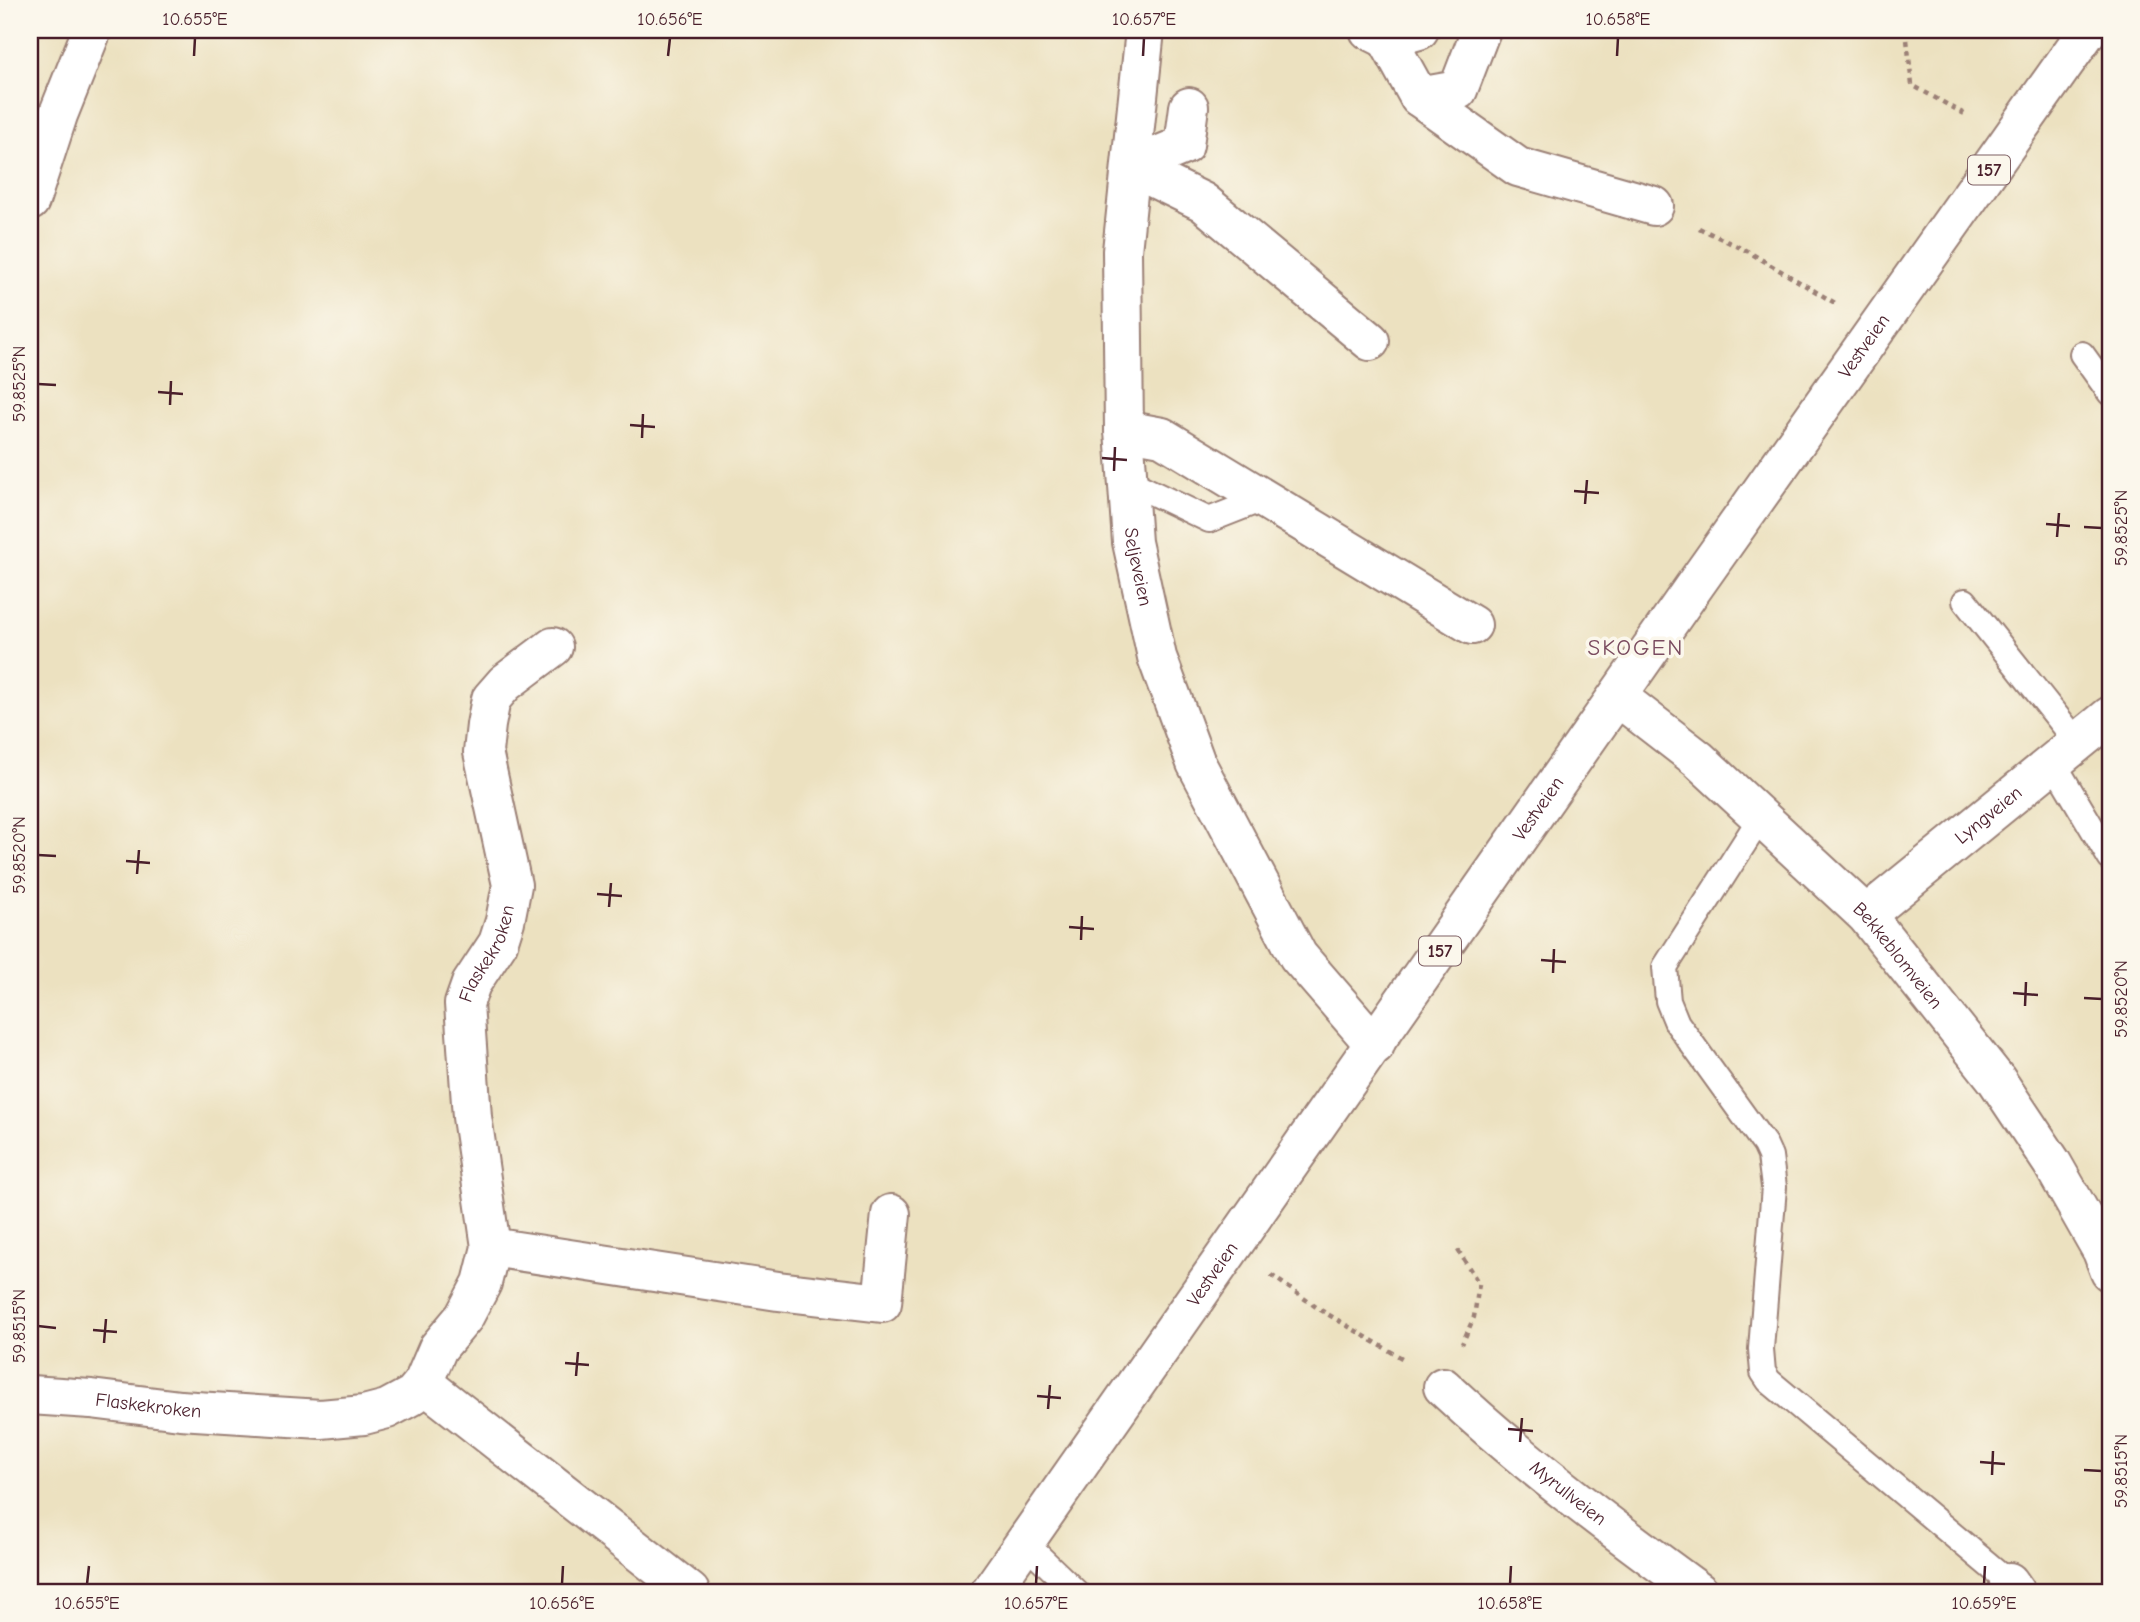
<svg xmlns="http://www.w3.org/2000/svg" width="2140" height="1622" viewBox="0 0 2140 1622" font-family="'Comic Neue',sans-serif">
<style>
.lines{fill:none;stroke-linecap:round;stroke-linejoin:round}
.service-casing{stroke:#9b8076;stroke-width:28}
.minor-casing{stroke:#9b8076;stroke-width:42}
.primary-casing{stroke:#9b8076;stroke-width:42}
.path{stroke:#9b8076;stroke-width:4.5;stroke-dasharray:5 5;stroke-linecap:butt}
.service{stroke:#fff;stroke-width:24}
.minor{stroke:#fff;stroke-width:38}
.primary{stroke:#fff;stroke-width:38}
.ticks{fill:none;stroke:#4a1f2b;stroke-width:2.5}
.labels{text-anchor:middle;dominant-baseline:central;stroke-width:7;stroke-linejoin:round;paint-order:stroke}
.shield{fill:#fbf7ec;stroke:#7f6065;stroke-width:2}
.shield-label{font-size:18px;font-weight:bold;fill:#4a1f2b}
.street-label{font-size:19px;fill:#4a1f2b;stroke:#fbf7ec}
.quarter-label{font-size:23px;letter-spacing:2px;fill:#7a4b5f;stroke:#fbf7ec}
.neatline{fill:none;stroke:#4a1f2b;stroke-width:2.5}
.ticks-label{font-size:18px;text-anchor:middle;fill:#4a1f2b}
</style>
<rect width="100%" height="100%" fill="#fbf7ec"/>
<filter id="ink" filterUnits="userSpaceOnUse"><feTurbulence type="fractalNoise" baseFrequency=".0143" numOctaves="2"/><feDisplacementMap in="SourceGraphic" scale="14" xChannelSelector="R" yChannelSelector="G"/><feConvolveMatrix kernelMatrix="1 2 1 2 8 2 1 2 1" color-interpolation-filters="sRGB"/></filter>
<filter id="wash" filterUnits="userSpaceOnUse"><feTurbulence type="fractalNoise" baseFrequency=".00686" numOctaves="4" result="noise"/><feDisplacementMap in="SourceGraphic" scale="28" xChannelSelector="R" yChannelSelector="G"/><feGaussianBlur stdDeviation="1.57" result="paint"/><feColorMatrix in="noise" values="0 0 0 0 0 0 0 0 0 0 0 0 0 0 0 0 0 1.4 0 .05"/><feComposite in="paint" operator="in"/></filter>
<g filter="url(#wash)">
<rect width="100%" height="100%" fill="#ece1c0"/>
</g>
<g filter="url(#ink)">
<g class="lines">
<g class="service-casing">
<g id="service">
<path d="M2082 354 2110 393"/>
<path d="M1128 481 1209 520 1265 498"/>
<path d="M1965 601 2078 743"/>
<path d="M2053 762 2110 858"/>
<path d="M1761 817 1665 967 1668 1001 1677 1023 1765 1145 1770 1156 1774 1187 1761 1349 1763 1372 1769 1381 2009 1582"/>
<path d="M1025 1543 1076 1592"/>
</g>
</g>
<g class="minor-casing">
<g id="minor">
<path id="s1" d="M1145 30 1122 251 1124 430 1132 542 1157 657 1196 763 1298 956 1375 1045"/>
<path d="M1369 30 1387 39 1419 30"/>
<path d="M1387 39 1419 97 1458 90 1481 30"/>
<path d="M1419 97 1518 167 1654 206"/>
<path d="M1189 107 1184 145 1131 167 1203 202 1370 341"/>
<path d="M30 201 58 115 92 30"/>
<path d="M1124 430 1162 437 1472 625"/>
<path id="s2" d="M1618 697 1698 759 1866 915 1996 1079 2052 1163 2102 1251 2110 1272"/>
<path id="s3" d="M1866 915 2110 716"/>
<path d="M491 1247 778 1291 882 1303 891 1214"/>
<path d="M423 1383 690 1592"/>
<path id="s4" d="M1443 1387C1523 1462 1610 1527 1699 1592"/>
<path id="s5" d="M30 1395 91 1399 180 1410 321 1419 364 1415 387 1409 413 1395 423 1383 438 1348 464 1317 482 1283 491 1247 472 1117 464 1004 471 984 498 943 505 921 512 885 483 752 486 725 491 699 505 683 553 647"/>
<path d="M2009 1582 2016 1592"/>
</g>
</g>
<g class="primary-casing">
<g id="primary">
<path id="s6" d="M990 1592 1695 585 2088 30"/>
</g>
</g>
<g class="path">
<path d="M1906 30 1912 85 1968 116"/>
<path d="M1699 228 1747 251 1835 303"/>
<path d="M1458 1250 1479 1284 1474 1317 1462 1344"/>
<path d="M1271 1275 1319 1309 1405 1360"/>
</g>
<use href="#service" class="service"/>
<use href="#minor" class="minor"/>
<use href="#primary" class="primary"/>
</g>
</g>
<path class="ticks" d="M194 56 195 38M668 56 670 38M1143 56 1144 38M1617 56 1618 38M38 384 56 385M158 392 183 394M170 405 171 381M630 425 655 427M642 438 643 414M1102 458 1127 460M1114 471 1115 447M1574 491 1599 493M1585 504 1587 480M2046 524 2070 526M2084 527 2102 528M2057 537 2059 513M38 855 56 856M126 861 150 863M137 874 139 850M597 894 622 896M609 907 611 883M1069 927 1094 929M1081 940 1082 916M1541 960 1566 962M1553 973 1554 949M2013 993 2038 995M2084 998 2102 999M2025 1006 2026 982M38 1326 56 1328M93 1330 117 1332M104 1343 106 1319M565 1363 589 1365M576 1376 578 1352M1037 1396 1061 1398M1048 1409 1050 1385M1508 1429 1533 1431M1520 1442 1522 1418M1980 1462 2005 1464M2084 1470 2102 1471M1992 1475 1993 1451M87 1584 89 1566M562 1584 563 1566M1036 1584 1037 1566M1510 1584 1511 1566M1984 1584 1985 1566"/>
<g class="labels">
<g class="shield">
<rect x="1968" y="155.5" width="42" height="29" rx="5"/>
<rect x="1419" y="936.5" width="42" height="29" rx="5"/>
</g>
<g class="shield-label">
<text x="1989" y="170">157</text>
<text x="1440" y="951">157</text>
</g>
<g class="street-label">
<text stroke="none"><textPath href="#s6" startOffset="1522">Vestveien</textPath></text>
<text stroke="none"><textPath href="#s1" startOffset="539">Seljeveien</textPath></text>
<text stroke="none"><textPath href="#s6" startOffset="956">Vestveien</textPath></text>
<text stroke="none"><textPath href="#s3" startOffset="158">Lyngveien</textPath></text>
<text stroke="none"><textPath href="#s5" startOffset="859">Flaskekroken</textPath></text>
<text stroke="none"><textPath href="#s2" startOffset="382">Bekkeblomveien</textPath></text>
<text stroke="none"><textPath href="#s6" startOffset="388">Vestveien</textPath></text>
<text stroke="none"><textPath href="#s5" startOffset="119">Flaskekroken</textPath></text>
<text stroke="none"><textPath href="#s4" startOffset="164">Myrullveien</textPath></text>
</g>
<g class="quarter-label">
<text x="1636" y="647">SKOGEN</text>
</g>
</g>
<rect width="2140" height="1622" fill="none" stroke="#fbf7ec" stroke-width="77"/>
<rect x="38" y="38" width="2064" height="1546" class="neatline"/>
<g class="ticks-label">
<text x="195" y="25">10.655°E</text>
<text x="670" y="25">10.656°E</text>
<text x="1144" y="25">10.657°E</text>
<text x="1618" y="25">10.658°E</text>
<text transform="translate(19 384) rotate(-90)" y="6">59.8525°N</text>
<text transform="translate(2121 528) rotate(-90)" y="6">59.8525°N</text>
<text transform="translate(19 855) rotate(-90)" y="6">59.8520°N</text>
<text transform="translate(2121 999) rotate(-90)" y="6">59.8520°N</text>
<text transform="translate(19 1326) rotate(-90)" y="6">59.8515°N</text>
<text transform="translate(2121 1471) rotate(-90)" y="6">59.8515°N</text>
<text x="87" y="1609">10.655°E</text>
<text x="562" y="1609">10.656°E</text>
<text x="1036" y="1609">10.657°E</text>
<text x="1510" y="1609">10.658°E</text>
<text x="1984" y="1609">10.659°E</text>
</g>
</svg>
